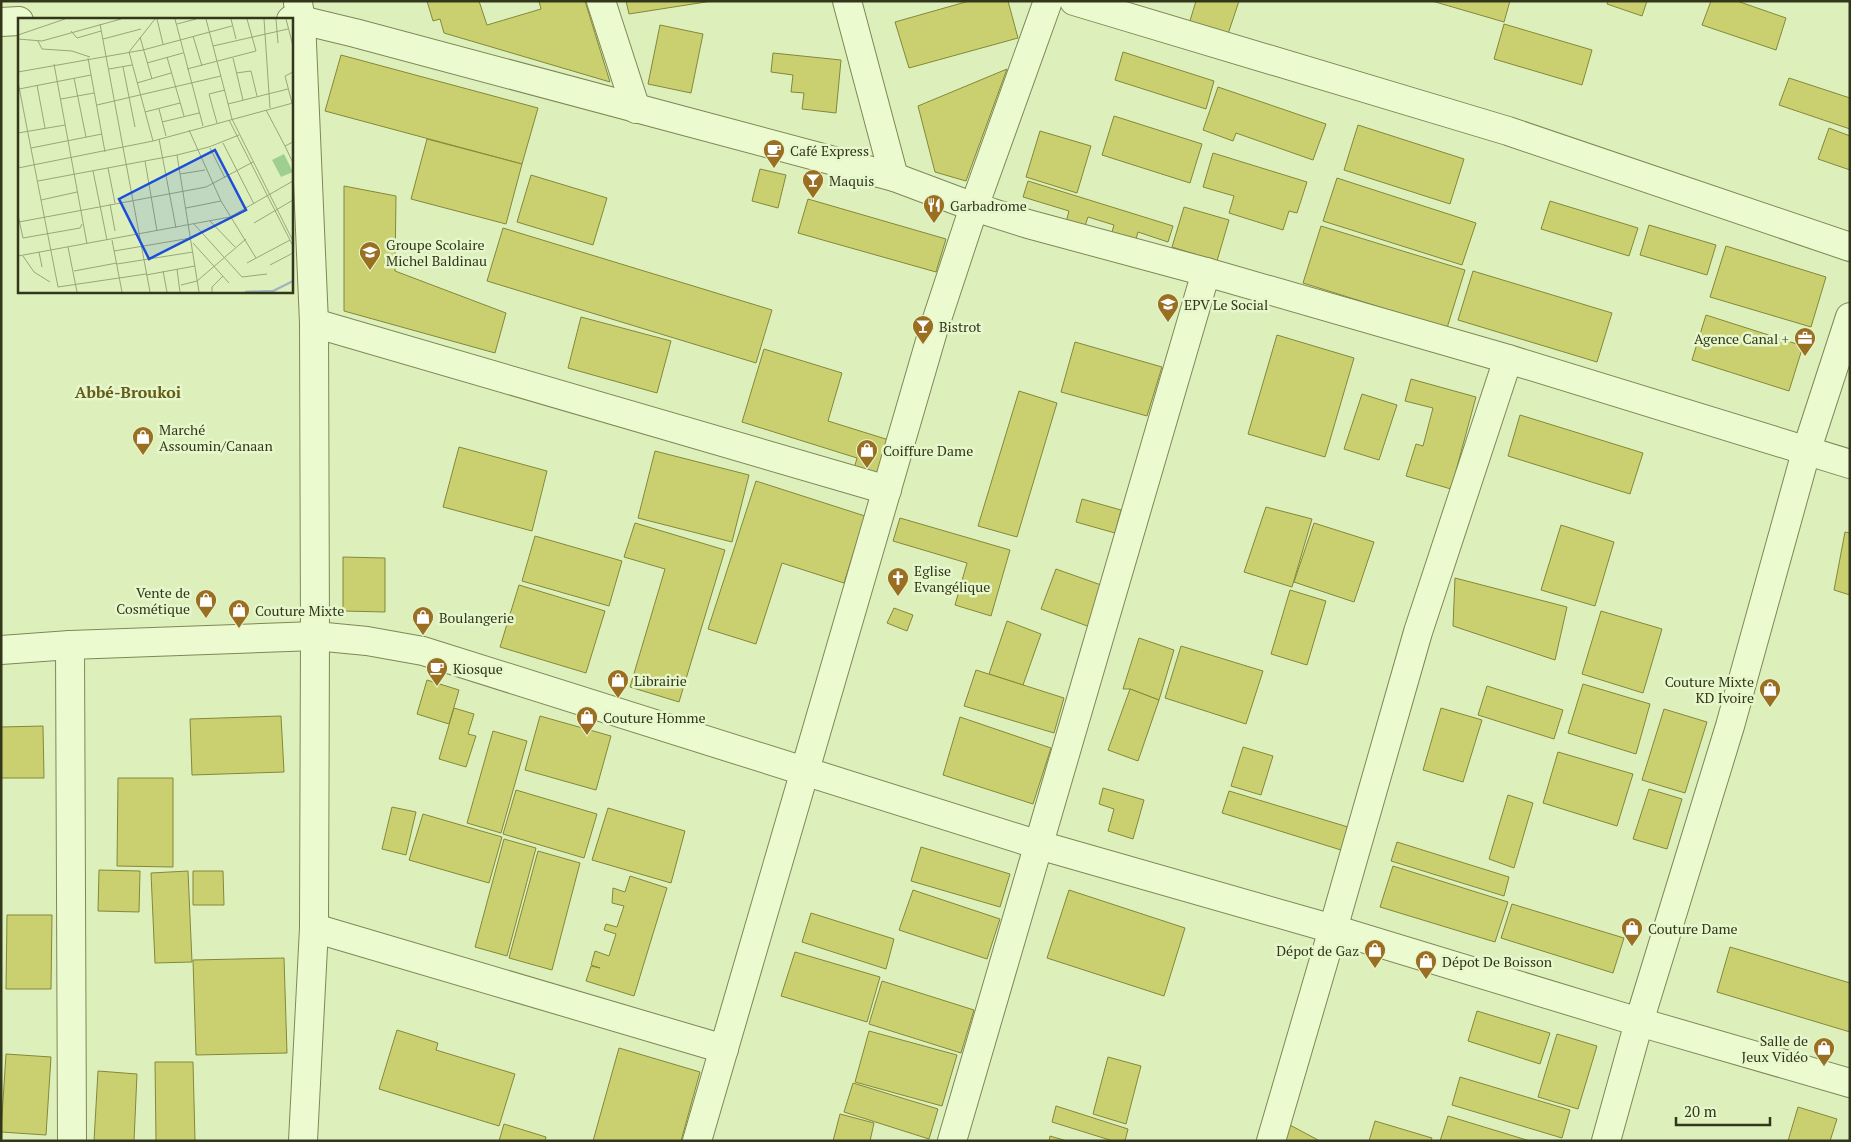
<svg xmlns="http://www.w3.org/2000/svg" width="1851" height="1142" viewBox="0 0 1851 1142" font-family="'PT Serif',serif">
<style>
.building{fill:#cad06f;stroke:#848839}
.lines{fill:none;stroke-linecap:round;stroke-linejoin:round}
.street-casing{stroke:#7f8855;stroke-width:30}
.street{stroke:#ebfacf;stroke-width:28}
.labels{text-anchor:middle;dominant-baseline:central;stroke-width:5;stroke-linejoin:round;paint-order:stroke}
.poi-label{font-size:14px;fill:#32361a;stroke:#e7f7cc;text-anchor:start}
.quarter-label{font-size:16px;font-weight:bold;fill:#655a18;stroke:#e7f7cc}
.inset-river{fill:none;stroke:#a0b5c0;stroke-width:2.5}
.inset-road{fill:none;stroke:#99a67b;stroke-width:1}
.view{fill:#1d4ed8;fill-opacity:0.15;stroke:#1d4ed8;stroke-width:2.5}
.inset-edge{fill:none;stroke:#32361a;stroke-width:2.5}
</style>
<rect width="100%" height="100%" fill="#ddf0bc"/>
<g class="building">
<path d="M427 1H479L487 25 541 9 539 1H585L610 82 444 33 440 19 433 21Z"/>
<path d="M626 1H712L629 14Z"/>
<path d="M969 1H1008L1018 38 909 68 895 22Z"/>
<path d="M1196 1H1239L1227 37 1189 24Z"/>
<path d="M1432 1H1510L1504 22Z"/>
<path d="M1608 1H1647L1642 16 1607 4Z"/>
<path d="M1711 1H1737L1786 18 1776 50 1702 25Z"/>
<path d="M1504 24 1592 50 1582 85 1494 59Z"/>
<path d="M660 25 703 34 691 93 648 84Z"/>
<path d="M1123 52 1214 81 1206 109 1115 80Z"/>
<path d="M773 53 841 60 836 113 802 109 804 93 791 92 793 75 771 72Z"/>
<path d="M341 55 538 108 522 164 325 111Z"/>
<path d="M1007 69 966 181 935 172 918 106Z"/>
<path d="M1789 78 1850 98V129L1779 105Z"/>
<path d="M1218 87 1326 124 1313 160 1236 133 1233 141 1203 130Z"/>
<path d="M1114 116 1202 144 1190 183 1102 155Z"/>
<path d="M1358 125 1464 159 1450 204 1344 170Z"/>
<path d="M1829 128 1850 136V170L1818 159Z"/>
<path d="M1040 131 1091 146 1077 193 1026 177Z"/>
<path d="M427 139 522 164 506 224 411 199Z"/>
<path d="M1213 153 1307 182 1297 213 1289 211 1283 230 1229 213 1234 196 1203 187Z"/>
<path d="M760 169 786 175 778 208 752 201Z"/>
<path d="M531 175 607 198 593 245 517 222Z"/>
<path d="M1337 178 1476 223 1462 265 1323 221Z"/>
<path d="M1028 181 1173 226 1168 242 1138 232 1133 250 1109 242 1114 225 1088 217 1083 232 1065 226 1069 211 1023 197Z"/>
<path d="M344 186 396 196 395 271 506 313 495 353 344 311Z"/>
<path d="M808 199 946 239 936 272 798 233Z"/>
<path d="M1550 201 1638 228 1629 256 1541 229Z"/>
<path d="M1184 207 1229 220 1217 261 1172 247Z"/>
<path d="M1649 225 1716 245 1707 275 1640 255Z"/>
<path d="M1321 226 1465 270 1447 328 1303 283Z"/>
<path d="M503 228 772 310 756 363 487 281Z"/>
<path d="M1726 246 1826 277 1811 327 1710 297Z"/>
<path d="M1473 271 1612 313 1597 362 1458 320Z"/>
<path d="M1706 315 1803 346 1789 391 1692 360Z"/>
<path d="M581 317 671 341 657 393 568 368Z"/>
<path d="M1277 335 1354 358 1325 457 1248 434Z"/>
<path d="M1075 342 1162 367 1147 416 1061 392Z"/>
<path d="M764 349 842 373 828 421 889 440 877 476 854 469 857 458 742 422Z"/>
<path d="M1411 379 1476 397 1451 489 1406 476 1416 444 1423 446 1433 408 1405 401Z"/>
<path d="M1019 391 1057 403 1017 537 978 526Z"/>
<path d="M1362 394 1397 405 1379 460 1344 449Z"/>
<path d="M1520 415 1643 453 1630 494 1508 456Z"/>
<path d="M459 447 547 471 532 531 443 507Z"/>
<path d="M655 451 749 475 732 542 638 518Z"/>
<path d="M756 481 865 516 844 583 782 563 756 644 708 629Z"/>
<path d="M1082 499 1121 510 1115 533 1076 522Z"/>
<path d="M1266 507 1312 519 1292 587 1244 572Z"/>
<path d="M900 518 1010 550 991 616 955 605 967 563 893 541Z"/>
<path d="M635 523 725 550 679 702 630 687 665 569 624 557Z"/>
<path d="M1314 523 1374 542 1354 602 1294 582Z"/>
<path d="M1561 525 1614 542 1595 606 1541 590Z"/>
<path d="M1845 532 1850 533V595L1834 590Z"/>
<path d="M535 536 622 561 609 606 522 581Z"/>
<path d="M343 557 385 558V612L343 611Z"/>
<path d="M1056 569 1104 586 1090 627 1041 609Z"/>
<path d="M1455 578 1567 607 1555 660 1453 626Z"/>
<path d="M519 585 605 611 586 673 500 647Z"/>
<path d="M1290 590 1326 601 1307 665 1271 654Z"/>
<path d="M894 608 913 615 907 631 887 623Z"/>
<path d="M1601 611 1662 629 1643 693 1582 674Z"/>
<path d="M1007 621 1041 634 1023 685 989 674Z"/>
<path d="M1139 638 1174 650 1159 700 1130 689H1123Z"/>
<path d="M1181 646 1263 671 1246 724 1165 698Z"/>
<path d="M976 670 1064 698 1054 733 964 706Z"/>
<path d="M427 680 459 690 449 724 417 714Z"/>
<path d="M1583 684 1650 704 1636 754 1568 733Z"/>
<path d="M1487 686 1563 710 1554 739 1478 715Z"/>
<path d="M1130 689 1159 700 1138 761 1108 750Z"/>
<path d="M454 708 474 714 468 734 476 736 466 767 439 759Z"/>
<path d="M1441 708 1482 720 1463 782 1423 770Z"/>
<path d="M1664 709 1707 722 1685 793 1642 780Z"/>
<path d="M281 716 284 772 192 775 190 719Z"/>
<path d="M540 716 611 736 596 790 525 770Z"/>
<path d="M960 717 1051 748 1033 804 943 775Z"/>
<path d="M43 726 44 778H1V727Z"/>
<path d="M493 731 527 741 501 833 467 823Z"/>
<path d="M1243 747 1273 756 1261 795 1231 786Z"/>
<path d="M1558 752 1633 774 1617 826 1543 803Z"/>
<path d="M118 778H173V867L117 866Z"/>
<path d="M1103 788 1144 800 1133 839 1108 831 1114 809 1099 804Z"/>
<path d="M1649 789 1682 799 1667 849 1633 839Z"/>
<path d="M516 790 597 814 584 858 503 834Z"/>
<path d="M1229 791 1348 827 1341 850 1222 813Z"/>
<path d="M1508 795 1533 803 1514 868 1489 859Z"/>
<path d="M392 807 416 812 406 855 382 849Z"/>
<path d="M608 808 685 831 671 883 592 860Z"/>
<path d="M423 814 502 837 489 883 409 860Z"/>
<path d="M504 839 536 848 507 956 475 947Z"/>
<path d="M1397 842 1509 877 1504 896 1391 861Z"/>
<path d="M921 847 1010 874 1000 907 911 881Z"/>
<path d="M538 851 580 863 552 970 509 958Z"/>
<path d="M1393 866 1508 902 1495 942 1380 907Z"/>
<path d="M99 870 140 871 139 912 98 911Z"/>
<path d="M188 871 192 962 155 963 151 873Z"/>
<path d="M193 871H223L224 905H193Z"/>
<path d="M630 876 667 888 634 996 586 981 591 966 600 968 591 965 595 951 609 956 616 934 604 930 606 924 617 927 624 906 612 903 613 888 625 892Z"/>
<path d="M913 890 1000 919 987 959 899 930Z"/>
<path d="M1069 890 1185 928 1164 996 1047 958Z"/>
<path d="M1512 904 1624 938 1613 973 1501 938Z"/>
<path d="M811 913 894 939 886 969 802 942Z"/>
<path d="M7 915H52L51 989H6Z"/>
<path d="M1730 947 1850 983V1032L1717 992Z"/>
<path d="M795 952 880 977 867 1022 781 996Z"/>
<path d="M284 958 287 1053 196 1055 193 960Z"/>
<path d="M882 981 974 1010 961 1053 869 1024Z"/>
<path d="M1477 1011 1550 1033 1540 1064 1468 1041Z"/>
<path d="M397 1030 438 1043 436 1050 515 1074 499 1126 379 1089Z"/>
<path d="M869 1031 957 1055 942 1106 855 1082Z"/>
<path d="M1557 1034 1597 1046 1578 1109 1538 1097Z"/>
<path d="M619 1048 700 1072 681 1141H593Z"/>
<path d="M6 1054 51 1057 46 1135 1 1132Z"/>
<path d="M1108 1057 1141 1066 1126 1124 1093 1114Z"/>
<path d="M155 1062H193L195 1141H156Z"/>
<path d="M98 1071 137 1074 134 1141H94Z"/>
<path d="M1460 1077 1570 1110 1562 1138 1452 1105Z"/>
<path d="M853 1083 938 1109 929 1139 844 1112Z"/>
<path d="M1056 1106 1128 1129 1125 1141H1113L1052 1122Z"/>
<path d="M1798 1107 1837 1119 1830 1141H1788Z"/>
<path d="M840 1114 874 1123 870 1141H833Z"/>
<path d="M1448 1116 1530 1141H1440Z"/>
<path d="M1375 1121 1432 1138 1431 1141H1369Z"/>
<path d="M504 1124 546 1137 545 1141H499Z"/>
<path d="M1288 1124 1320 1141H1282Z"/>
<path d="M1050 1136 1067 1141H1049Z"/>
</g>
<g class="lines">
<g class="street-casing">
<g id="street">
<path d="M601 1 636 109"/>
<path d="M847 1 894 177"/>
<path d="M1074 1 1508 131 1850 247"/>
<path d="M298 3 301 20 314 323 315 636 314 928 303 1141"/>
<path d="M291 20H301L355 33 894 177 974 207 1028 224 1206 272 1508 359 1850 464"/>
<path d="M1 22 19 21"/>
<path d="M314 323 887 490"/>
<path d="M70 645 72 1141"/>
<path d="M1 650 70 645 315 636 367 641 423 651 1039 845 1333 929 1639 1022 1850 1083"/>
<path d="M314 928 724 1049"/>
<path d="M697 1141 933 331 974 207 1048 1"/>
<path d="M952 1141 1206 272"/>
<path d="M1271 1141 1333 929 1418 632 1508 359"/>
<path d="M1606 1141 1639 1022 1730 726 1806 452 1850 317"/>
</g>
</g>
<use href="#street" class="street"/>
</g>
<defs>
<g id="cafe-pin" transform="scale(1.125)"><path d="M0 17L-7.5 6A9.5 9.5 0 1 1 7.5 6Z" fill="#9a6f22" stroke="#e7f7cc"/><path d="M-5.5-4.5H6V0H3Q3 3.5 0 3.5H-2.5Q-5.5 3.5-5.5 0ZM3-3.2v2h1.7v-2ZM-6 4.5H4V6H-6Z" fill="#fff"/></g>
<g id="bar-pin" transform="scale(1.125)"><path d="M0 17L-7.5 6A9.5 9.5 0 1 1 7.5 6Z" fill="#9a6f22" stroke="#e7f7cc"/><path d="M-6-5H6L.8 .8V4.5H3.5V6h-7V4.5H-.8V.8Z" fill="#fff"/></g>
<g id="restaurant-pin" transform="scale(1.125)"><path d="M0 17L-7.5 6A9.5 9.5 0 1 1 7.5 6Z" fill="#9a6f22" stroke="#e7f7cc"/><path d="M-5-6h1v4h1v-4h1v4h1v-4h1v5L-1.5 .5V6h-2V.5L-5-1ZM5-6V6H3V1.5H1.5Q1.5-4 5-6Z" fill="#fff"/></g>
<g id="school-pin" transform="scale(1.125)"><path d="M0 17L-7.5 6A9.5 9.5 0 1 1 7.5 6Z" fill="#9a6f22" stroke="#e7f7cc"/><path d="M0-5L7-2L0 1L-7-2ZM-4 1L0 2.5L4 1V4Q0 6-4 4Z" fill="#fff"/></g>
<g id="office-pin" transform="scale(1.125)"><path d="M0 17L-7.5 6A9.5 9.5 0 1 1 7.5 6Z" fill="#9a6f22" stroke="#e7f7cc"/><path d="M-6-3h4V-5.5h4V-3h4V5H-6ZM-1-4.5V-3h2v-1.5ZM-6 0V1H6V0Z" fill="#fff"/></g>
<g id="shop-pin" transform="scale(1.125)"><path d="M0 17L-7.5 6A9.5 9.5 0 1 1 7.5 6Z" fill="#9a6f22" stroke="#e7f7cc"/><path d="M-5-2.5h2.3a2.7 3.5 0 0 1 5.4 0H5L5.5 6h-11ZM-1.5-2.5h3a1.5 2.3 0 0 0-3 0Z" fill="#fff"/></g>
<g id="church-pin" transform="scale(1.125)"><path d="M0 17L-7.5 6A9.5 9.5 0 1 1 7.5 6Z" fill="#9a6f22" stroke="#e7f7cc"/><path d="M-1.2-6h2.4v3.5h3.3v2.4h-3.3V6h-2.4V-.1h-3.3v-2.4h3.3Z" fill="#fff"/></g>
</defs>
<g fill-rule="evenodd">
<use href="#cafe-pin" x="774" y="150"/>
<use href="#bar-pin" x="813" y="180"/>
<use href="#restaurant-pin" x="934" y="205"/>
<use href="#school-pin" x="370" y="252"/>
<use href="#school-pin" x="1168" y="304"/>
<use href="#bar-pin" x="923" y="326"/>
<use href="#office-pin" x="1805" y="338"/>
<use href="#shop-pin" x="143" y="437"/>
<use href="#shop-pin" x="867" y="450"/>
<use href="#church-pin" x="898" y="578"/>
<use href="#shop-pin" x="206" y="600"/>
<use href="#shop-pin" x="239" y="610"/>
<use href="#shop-pin" x="423" y="617"/>
<use href="#cafe-pin" x="437" y="668"/>
<use href="#shop-pin" x="618" y="680"/>
<use href="#shop-pin" x="1770" y="689"/>
<use href="#shop-pin" x="587" y="717"/>
<use href="#shop-pin" x="1632" y="928"/>
<use href="#shop-pin" x="1375" y="950"/>
<use href="#shop-pin" x="1426" y="961"/>
<use href="#shop-pin" x="1824" y="1048"/>
</g>
<g class="labels">
<g class="poi-label">
<text x="790" y="150">Café Express</text>
<text x="829" y="180">Maquis</text>
<text x="950" y="205">Garbadrome</text>
<text x="386" y="244">Groupe Scolaire<tspan x="386" dy="16">Michel Baldinau</tspan></text>
<text x="1184" y="304">EPV Le Social</text>
<text x="939" y="326">Bistrot</text>
<text x="1789" y="338" text-anchor="end">Agence Canal +</text>
<text x="159" y="429">Marché<tspan x="159" dy="16">Assoumin/Canaan</tspan></text>
<text x="883" y="450">Coiffure Dame</text>
<text x="914" y="570">Eglise<tspan x="914" dy="16">Evangélique</tspan></text>
<text x="190" y="592" text-anchor="end">Vente de<tspan x="190" dy="16">Cosmétique</tspan></text>
<text x="255" y="610">Couture Mixte</text>
<text x="439" y="617">Boulangerie</text>
<text x="453" y="668">Kiosque</text>
<text x="634" y="680">Librairie</text>
<text x="1754" y="681" text-anchor="end">Couture Mixte<tspan x="1754" dy="16">KD Ivoire</tspan></text>
<text x="603" y="717">Couture Homme</text>
<text x="1648" y="928">Couture Dame</text>
<text x="1359" y="950" text-anchor="end">Dépot de Gaz</text>
<text x="1442" y="961">Dépot De Boisson</text>
<text x="1808" y="1040" text-anchor="end">Salle de<tspan x="1808" dy="16">Jeux Vidéo</tspan></text>
</g>
<g class="quarter-label">
<text x="128" y="392">Abbé-Broukoi</text>
</g>
</g>
<g transform="translate(18 18)">
<rect width="275" height="275" fill="#ddf0bc"/>
<path d="M266 136 275 154 263 159 254 142Z" fill="#9ece90"/>
<path class="inset-river" d="M227 274 255 273 275 263"/>
<path class="inset-road" d="M139 1 145 26M157 1 185 108M188 1 214 101 275 223M213 1 218 21M246 1 252 90M258 1 260 25M268 1 275 28M82 6 132 274M159 6 178 1M53 13 59 20 83 13M0 17 47 1M175 18 184 48M122 19 134 61M0 21 24 23 103 1M85 21 123 11M20 23 24 31 54 33 72 39M195 28 270 11M149 39 166 98M70 40 87 134M215 40 225 82M129 45 165 35M36 46 69 226M105 49 117 109M91 51 114 47M169 51 238 33 229 1M0 54 125 32 214 8M218 55 233 53 239 78M56 60 68 119M0 64 40 269 128 256M119 65 153 55M19 67 27 110M1 71 73 57M43 81 76 75M274 85 267 58 275 54M210 86 270 71M79 87 203 58M141 91 148 118M248 92 267 128M127 94 162 85M211 102 275 228M144 104 181 95M199 105 191 76 207 72M171 112 203 183 238 240M0 115 47 107M141 121 158 210M135 123 111 34 137 1M275 124 267 128 275 145M205 125 236 186M13 130 84 116M192 130 207 160M159 137 181 274M127 143 139 213M0 150 135 123 275 85M90 150 97 185M75 153 89 222M162 156 187 152M20 163 159 137 191 129 221 117M23 182 59 174M92 186 97 213M168 190 203 183M0 197 5 220 62 210 64 206M192 203 217 229M1 204 188 169 235 144M236 205 275 182M176 206 224 259 249 256M94 222 104 274M175 225 211 265M50 229 59 274M96 233 173 220M21 234 24 249M0 238 212 199 275 163M5 238 16 254 32 264M229 245 272 222M99 246 175 234M252 247 275 235M159 251 162 274M56 253 99 245M145 253 149 274M128 257 177 248M163 267 179 263 228 221M194 274V269L205 258"/>
<path class="view" d="M197 132 228 192 131 241 101 181Z"/>
<rect width="275" height="275" class="inset-edge"/>
</g>
<rect width="1851" height="1142" fill="none" stroke="#32361a" stroke-width="5"/>
<path d="M1676 1117v8h94v-8" fill="none" stroke="#32361a" stroke-width="2.5"/>
<text x="1684" y="1117" font-size="15" fill="#32361a" stroke="#e7f7cc" stroke-width="4" paint-order="stroke">20 m</text>
</svg>
